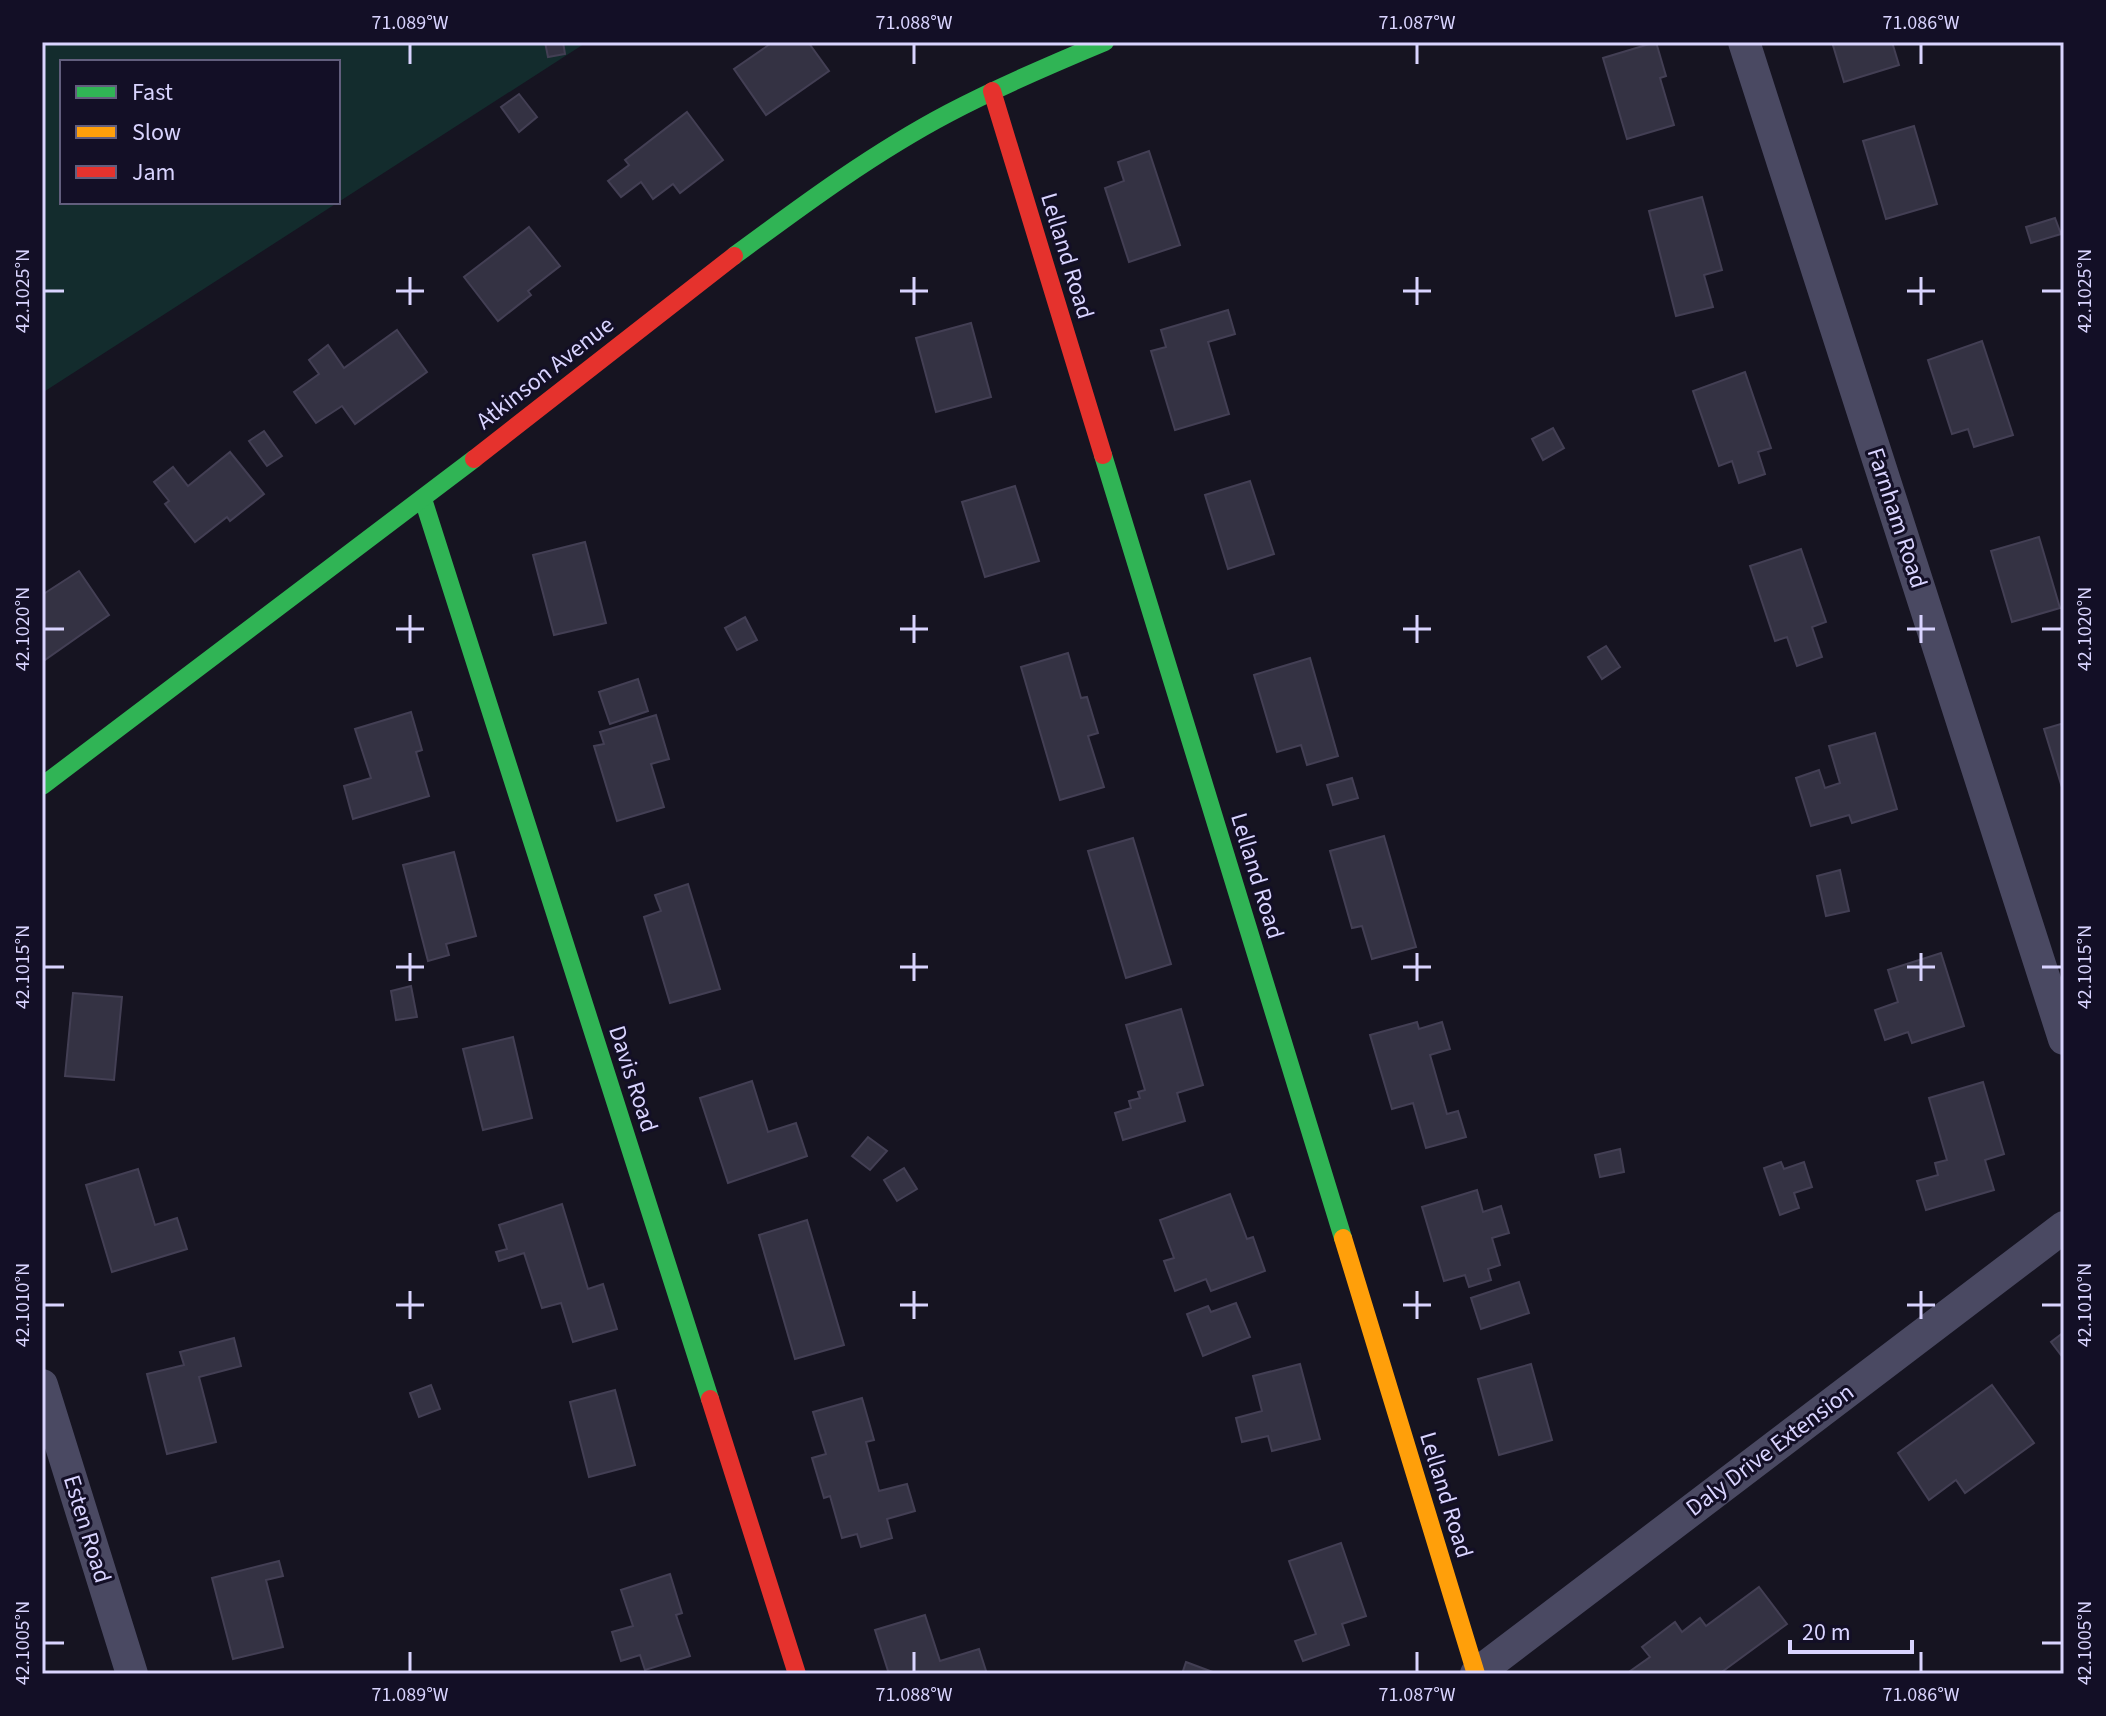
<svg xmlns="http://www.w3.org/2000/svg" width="2106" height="1716" viewBox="0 0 2106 1716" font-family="'Source Sans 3',sans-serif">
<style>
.green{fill:#132c2d;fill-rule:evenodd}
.building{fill:#343243;stroke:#433f54;stroke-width:2}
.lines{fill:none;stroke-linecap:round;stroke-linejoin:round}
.street{stroke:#4a4962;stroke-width:32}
.fast{stroke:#30b455;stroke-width:18}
.slow{stroke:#ff9f0a;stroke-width:18}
.jam{stroke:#e5322d;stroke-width:18}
.ticks{fill:none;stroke:#d9d4ff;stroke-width:3}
.labels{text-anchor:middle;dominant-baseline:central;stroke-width:6;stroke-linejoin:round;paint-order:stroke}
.street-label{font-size:24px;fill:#d9d4ff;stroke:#130f26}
.neatline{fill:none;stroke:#d9d4ff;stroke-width:3}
.ticks-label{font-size:20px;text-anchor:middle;fill:#d9d4ff}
</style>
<rect width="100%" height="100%" fill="#161421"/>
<path class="green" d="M42 42H587L42 393ZM62 62H338V202H62Z"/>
<g class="building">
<path d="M545 42H563L565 54 548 57Z"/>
<path d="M773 42H808L829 71 766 115 734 69Z"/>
<path d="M1656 42 1666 76 1660 78 1674 125 1627 139 1603 58Z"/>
<path d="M1832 42H1892L1899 65 1844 82Z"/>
<path d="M519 94 537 117 519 132 501 107Z"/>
<path d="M687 112 723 160 680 193 673 184 653 199 641 182 621 197 608 181 629 165 625 160Z"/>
<path d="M1914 126 1937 204 1886 219 1863 141Z"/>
<path d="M1149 151 1180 245 1129 262 1105 188 1124 181 1118 162Z"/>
<path d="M1702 197 1722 270 1704 275 1713 307 1676 316 1649 211Z"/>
<path d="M2055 218 2061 234 2031 243 2026 227Z"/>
<path d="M529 227 560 266 528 291 531 295 498 321 464 277Z"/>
<path d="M1228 310 1235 334 1208 342 1229 414 1175 430 1151 351 1166 347 1161 330Z"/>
<path d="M971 323 991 397 936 412 916 338Z"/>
<path d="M397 330 427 372 355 424 342 406 316 423 294 392 319 374 309 360 328 345 344 368Z"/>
<path d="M1982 341 2013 435 1974 447 1968 429 1952 434 1928 360Z"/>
<path d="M1745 372 1771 448 1758 452 1765 474 1739 483 1732 461 1719 466 1693 391Z"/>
<path d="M1553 428 1564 448 1543 460 1532 439Z"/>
<path d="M264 431 282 456 267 466 249 441Z"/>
<path d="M230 452 264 494 230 521 227 517 195 542 165 504 169 501 154 482 173 467 188 486Z"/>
<path d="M1250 481 1274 554 1228 569 1205 495Z"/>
<path d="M1015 486 1039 561 985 577 962 502Z"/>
<path d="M2039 537 2060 608 2012 622 1991 551Z"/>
<path d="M585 542 606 623 554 635 533 555Z"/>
<path d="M1801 549 1826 622 1812 627 1822 657 1797 666 1787 637 1775 641 1750 566Z"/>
<path d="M79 571 109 615 42 662V595Z"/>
<path d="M745 617 757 640 737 650 725 628Z"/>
<path d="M1606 646 1620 667 1602 679 1588 657Z"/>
<path d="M1068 653 1081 698 1087 697 1098 733 1088 736 1104 787 1060 800 1021 667Z"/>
<path d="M1310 658 1338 756 1307 765 1301 745 1277 752 1254 675Z"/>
<path d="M638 679 648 711 610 724 599 692Z"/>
<path d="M411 712 422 750 416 752 429 796 353 819 344 786 371 778 355 729Z"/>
<path d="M656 715 669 759 651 764 664 807 617 821 594 746 604 744 600 732Z"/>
<path d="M2064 723V794L2044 729Z"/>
<path d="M1875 733 1897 809 1852 823 1849 815 1811 826 1796 778 1819 770 1825 788 1840 783 1829 746Z"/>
<path d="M1352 778 1358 798 1333 805 1327 785Z"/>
<path d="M1384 836 1416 947 1372 959 1362 926 1352 928 1330 851Z"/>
<path d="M1133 838 1171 964 1126 978 1088 851Z"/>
<path d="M454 852 476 936 446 944 449 955 428 961 403 865Z"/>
<path d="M1840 870 1849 911 1826 916 1817 876Z"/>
<path d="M688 884 720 989 670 1003 644 917 661 911 655 895Z"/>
<path d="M1941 953 1964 1026 1912 1043 1908 1032 1885 1040 1875 1010 1898 1002 1888 970Z"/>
<path d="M411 986 417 1017 396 1020 391 991Z"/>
<path d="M73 993 122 997 114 1080 65 1076Z"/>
<path d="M1181 1009 1203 1085 1177 1093 1185 1121 1123 1140 1115 1113 1131 1108 1129 1101 1140 1098 1138 1092 1145 1090 1126 1025Z"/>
<path d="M1417 1022 1419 1029 1442 1022 1450 1049 1430 1055 1447 1114 1458 1111 1466 1137 1426 1148 1413 1103 1392 1109 1370 1035Z"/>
<path d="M513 1037 532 1118 483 1130 463 1049Z"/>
<path d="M752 1081 768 1132 796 1123 807 1156 728 1183 700 1098Z"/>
<path d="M1983 1082 2004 1154 1985 1160 1994 1190 1926 1210 1917 1181 1938 1175 1935 1163 1947 1160 1929 1098Z"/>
<path d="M868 1137 887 1151 870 1170 852 1156Z"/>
<path d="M1620 1149 1624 1172 1600 1177 1595 1155Z"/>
<path d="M1781 1162 1784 1169 1804 1162 1812 1187 1794 1193 1799 1208 1780 1215 1764 1168Z"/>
<path d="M904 1168 917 1189 897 1201 884 1180Z"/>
<path d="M138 1169 155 1225 177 1218 187 1249 112 1272 86 1185Z"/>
<path d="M1477 1190 1483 1212 1501 1206 1509 1233 1492 1238 1500 1265 1488 1269 1491 1280 1469 1287 1465 1275 1444 1281 1422 1207Z"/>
<path d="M1230 1194 1247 1239 1253 1237 1265 1271 1211 1291 1206 1279 1175 1291 1164 1261 1174 1258 1160 1220Z"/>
<path d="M562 1204 588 1289 603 1284 617 1329 573 1342 561 1303 542 1308 524 1253 499 1261 496 1252 507 1249 499 1225Z"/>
<path d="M807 1220 844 1345 795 1359 759 1235Z"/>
<path d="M1519 1282 1529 1313 1481 1329 1471 1298Z"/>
<path d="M1236 1303 1250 1337 1203 1356 1187 1314 1208 1306 1211 1312Z"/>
<path d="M2064 1332V1359L2051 1342Z"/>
<path d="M234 1338 241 1366 199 1377 216 1442 167 1454 147 1374 184 1365 180 1352Z"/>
<path d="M1300 1364 1320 1439 1272 1451 1268 1436 1242 1442 1236 1418 1262 1411 1253 1376Z"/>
<path d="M1531 1364 1552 1440 1499 1455 1478 1379Z"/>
<path d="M431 1385 440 1409 419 1417 410 1393Z"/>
<path d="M1992 1385 2034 1443 1965 1493 1956 1480 1929 1500 1898 1453Z"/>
<path d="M615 1390 635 1465 589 1477 570 1402Z"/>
<path d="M862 1398 874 1440 866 1442 879 1491 907 1484 915 1511 887 1519 892 1538 861 1547 857 1534 842 1538 830 1496 824 1498 812 1458 826 1454 813 1412Z"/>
<path d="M1341 1543 1366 1616 1342 1624 1349 1645 1303 1661 1295 1641 1316 1634 1289 1561Z"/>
<path d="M279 1561 283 1576 266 1580 283 1647 233 1659 212 1578Z"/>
<path d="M670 1574 682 1613 676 1615 690 1656 645 1670 640 1655 621 1661 612 1632 633 1626 621 1590Z"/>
<path d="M1759 1587 1787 1624 1719 1674H1626L1650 1657 1642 1647 1675 1622 1682 1632 1700 1618 1706 1626Z"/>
<path d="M925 1615 940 1661 979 1649 987 1674H889L875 1630Z"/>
<path d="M1186 1662 1218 1674H1182Z"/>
</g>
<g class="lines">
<g class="street">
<path d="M1744 42 2064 1039"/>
<path d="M42 1385 132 1674"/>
<path d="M1476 1674 2064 1227"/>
</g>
<g class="fast">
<path d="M734 256C803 205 873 153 949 113 1000 86 1052 64 1105 42"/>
<path d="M1103 455 1343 1238"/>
<path d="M423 499 710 1399"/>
<path d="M42 786 474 459"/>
</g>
<path class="slow" d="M1343 1238 1476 1674"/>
<g class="jam">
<path d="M992 91 1103 455"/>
<path d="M474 459 734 256"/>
<path d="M710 1399 797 1674"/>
</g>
</g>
<path class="ticks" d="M410 44V64M914 44V64M1417 44V64M1921 44V64M410 277V305M914 277V305M1417 277V305M1921 277V305M44 291H64M396 291H424M900 291H928M1403 291H1431M1907 291H1935M2042 291H2062M410 615V643M914 615V643M1417 615V643M1921 615V643M44 629H64M396 629H424M900 629H928M1403 629H1431M1907 629H1935M2042 629H2062M410 953V981M914 953V981M1417 953V981M1921 953V981M44 967H64M396 967H424M900 967H928M1403 967H1431M1907 967H1935M2042 967H2062M410 1291V1319M914 1291V1319M1417 1291V1319M1921 1291V1319M44 1305H64M396 1305H424M900 1305H928M1403 1305H1431M1907 1305H1935M2042 1305H2062M44 1643H64M2042 1643H2062M410 1652V1672M914 1652V1672M1417 1652V1672M1921 1652V1672"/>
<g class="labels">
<g class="street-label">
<text transform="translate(1067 256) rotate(73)">Lelland Road</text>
<text transform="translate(545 373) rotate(-38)">Atkinson Avenue</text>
<text transform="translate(1897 518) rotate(72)">Farnham Road</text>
<text transform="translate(1257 876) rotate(73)">Lelland Road</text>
<text transform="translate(633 1079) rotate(72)">Davis Road</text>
<text transform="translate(1770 1450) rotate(-37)">Daly Drive Extension</text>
<text transform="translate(1446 1495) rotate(73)">Lelland Road</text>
<text transform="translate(87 1529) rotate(73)">Esten Road</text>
</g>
</g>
<rect width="2106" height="1716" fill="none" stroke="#130f26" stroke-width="88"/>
<rect x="60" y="60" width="280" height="144" fill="#130f26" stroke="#625e7d" stroke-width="2"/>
<rect x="76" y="86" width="40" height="12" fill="#30b455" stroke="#625e7d" stroke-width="2"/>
<text x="132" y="100" font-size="24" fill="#d9d4ff">Fast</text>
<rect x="76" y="126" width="40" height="12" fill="#ff9f0a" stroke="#625e7d" stroke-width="2"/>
<text x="132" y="140" font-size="24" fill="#d9d4ff">Slow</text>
<rect x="76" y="166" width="40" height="12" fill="#e5322d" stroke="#625e7d" stroke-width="2"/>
<text x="132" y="180" font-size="24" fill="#d9d4ff">Jam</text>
<path d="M1790 1640v12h122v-12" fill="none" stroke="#d9d4ff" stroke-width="4"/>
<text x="1802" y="1640" font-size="24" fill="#d9d4ff" stroke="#130f26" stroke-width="6" paint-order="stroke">20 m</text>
<rect x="44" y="44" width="2018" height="1628" class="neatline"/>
<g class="ticks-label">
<text x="410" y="29">71.089°W</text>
<text x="914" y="29">71.088°W</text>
<text x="1417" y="29">71.087°W</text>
<text x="1921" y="29">71.086°W</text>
<text transform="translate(22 291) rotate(-90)" y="7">42.1025°N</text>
<text transform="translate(2084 291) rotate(-90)" y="7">42.1025°N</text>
<text transform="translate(22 629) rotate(-90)" y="7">42.1020°N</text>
<text transform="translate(2084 629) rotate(-90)" y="7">42.1020°N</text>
<text transform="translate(22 967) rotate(-90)" y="7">42.1015°N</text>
<text transform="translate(2084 967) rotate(-90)" y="7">42.1015°N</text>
<text transform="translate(22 1305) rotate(-90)" y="7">42.1010°N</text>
<text transform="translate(2084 1305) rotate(-90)" y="7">42.1010°N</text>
<text transform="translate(22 1643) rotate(-90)" y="7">42.1005°N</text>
<text transform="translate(2084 1643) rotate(-90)" y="7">42.1005°N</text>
<text x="410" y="1701">71.089°W</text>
<text x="914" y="1701">71.088°W</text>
<text x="1417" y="1701">71.087°W</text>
<text x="1921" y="1701">71.086°W</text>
</g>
</svg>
